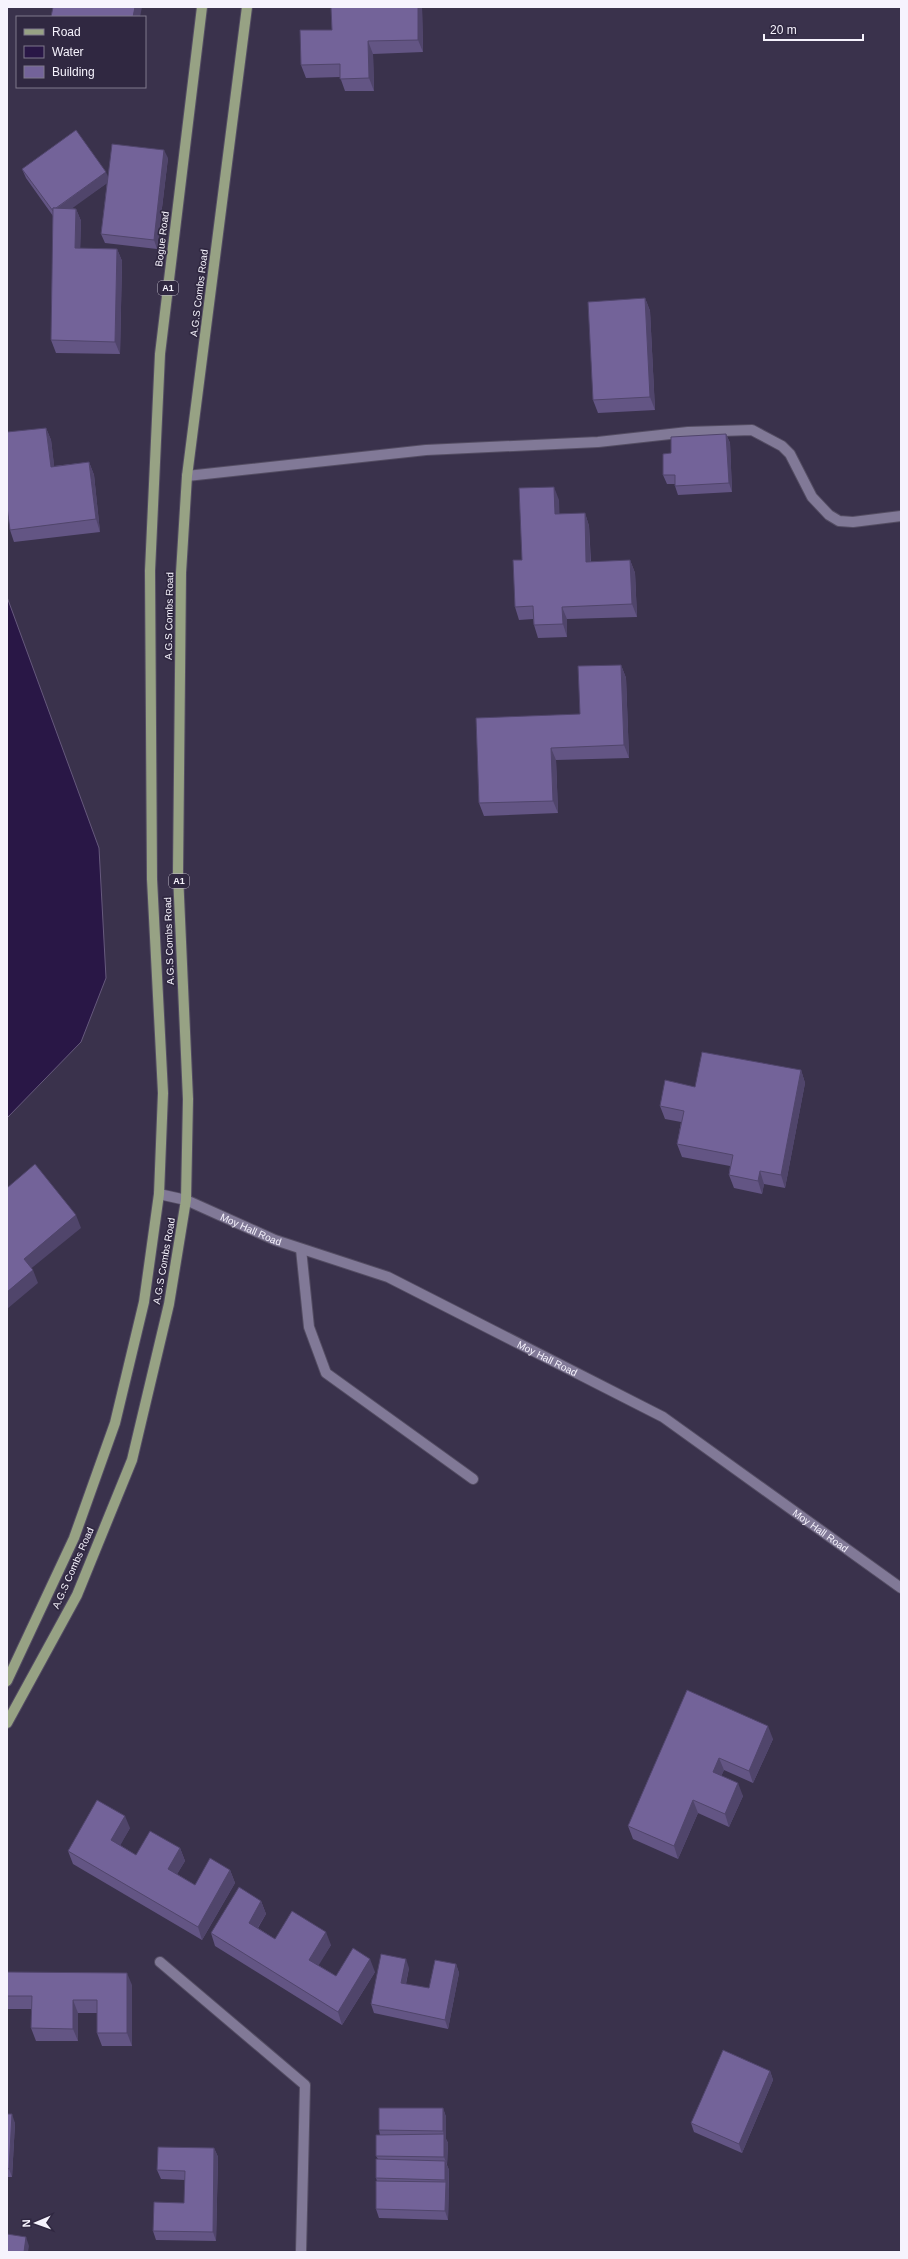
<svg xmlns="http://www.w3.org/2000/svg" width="908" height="2259" viewBox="0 0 908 2259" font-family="Arial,sans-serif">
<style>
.water{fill:#291746;stroke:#66597d}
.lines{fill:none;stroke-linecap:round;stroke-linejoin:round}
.minor-casing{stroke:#544d63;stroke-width:12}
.primary-casing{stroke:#544d63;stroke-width:12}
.minor{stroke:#817997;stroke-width:10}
.primary{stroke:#97a284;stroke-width:10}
.wall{fill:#635584}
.shaded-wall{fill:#50456b}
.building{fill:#736399;stroke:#50456b}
.labels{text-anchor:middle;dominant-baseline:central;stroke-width:3.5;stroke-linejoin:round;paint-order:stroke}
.shield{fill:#302841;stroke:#bbb6c5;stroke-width:1}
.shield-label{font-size:9px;font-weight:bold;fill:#f6f3fd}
.street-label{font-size:10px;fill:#f6f3fd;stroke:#302841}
</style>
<rect width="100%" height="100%" fill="#3a324c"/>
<path class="water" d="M7 597 99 848 106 978 81 1042 7 1118Z"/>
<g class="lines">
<g class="minor-casing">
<g id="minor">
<path d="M187 476 426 450 598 442 688 432 752 430 782 446 790 454 812 497 829 515 839 521 853 522 901 516"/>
<path id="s1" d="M159 1194 186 1200 275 1240 388 1277 663 1417 901 1588"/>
<path d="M301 1249 309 1327 326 1373 473 1479"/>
<path d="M160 1962 305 2085 301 2252"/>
</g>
</g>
<g class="primary-casing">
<g id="primary">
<path d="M7 1681 74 1538 115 1423 144 1302 159 1194 163 1093 152 879 150 571 160 354 202 7"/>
<path d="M7 1723 77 1595 132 1460 169 1304 186 1200 188 1099 178 874 181 573 187 476 247 7"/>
</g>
</g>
<use href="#minor" class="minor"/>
<use href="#primary" class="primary"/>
</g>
<g class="wall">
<path d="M331 7H422L423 52 373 54 374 91H345L340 77 306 78 301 65 332 30Z"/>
<path d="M168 158 157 249 105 243 101 234 107 183 71 208 76 209 81 221 80 248 117 249 122 261 120 354 56 353 51 340 53 216 26 178 22 169 108 177Z"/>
<path d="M645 298 650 311 655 410 598 413 593 400Z"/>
<path d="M46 428 51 440 54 466 89 462 94 475 100 532 14 542 10 530Z"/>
<path d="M726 434 730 443 732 492 678 495 675 486V484H667L663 475 671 453Z"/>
<path d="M559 500V514L585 513 589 526 591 562 630 560 635 573 637 617 567 619V637L538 638 534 625 533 619 519 620 515 607 522 560Z"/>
<path d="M621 665 626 678 629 758 556 760 558 813 484 816 479 803 580 714Z"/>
<path d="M801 1070 805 1083 785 1188 764 1184 762 1194 734 1188 729 1175 730 1166 682 1157 677 1144 681 1122 665 1119 660 1106 695 1087Z"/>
<path d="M687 1690 773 1739 753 1783 724 1770 721 1776 743 1796 729 1827 698 1813 678 1859 633 1839 628 1826Z"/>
<path d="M130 1828 120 1845 136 1855 180 1848 185 1861 177 1874 195 1885 230 1870 235 1883 202 1940 73 1864 68 1851Z"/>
<path d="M261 1901 266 1914 258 1928 275 1939 331 1945 318 1965 336 1976 375 1972 342 2025 215 1946 211 1933Z"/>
<path d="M456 1964 459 1973 448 2029 374 2013 371 2004 409 1968 406 1984 429 1988Z"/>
<path d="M7 1972 132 1985V2046H102L97 2033V2013H78V2041H36L31 2028V2009H7Z"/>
<path d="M770 2071 773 2080 742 2153 694 2132 691 2123Z"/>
<path d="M443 2108 446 2117V2139L448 2143 447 2165 449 2170 448 2220 379 2218 376 2209 377 2181 376 2178 378 2159 376 2156 380 2135 379 2130Z"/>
<path d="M7 2114 15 2123 12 2177H7Z"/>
<path d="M214 2148 218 2157 216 2241 156 2240 153 2231 184 2203 185 2180 161 2179 157 2170Z"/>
</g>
<g class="shaded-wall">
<path d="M135 7H142L140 17H133Z"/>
<path d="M418 7H422L423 52 418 40Z"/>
<path d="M368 41 373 54 374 91 369 78Z"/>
<path d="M164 150 168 158 157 249 154 240Z"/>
<path d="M106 172 110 181 56 220 53 211Z"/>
<path d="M76 209 81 221 80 261 75 248Z"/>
<path d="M117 249 122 261 120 354 115 342Z"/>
<path d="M645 298 650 311 655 410 650 397Z"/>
<path d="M46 428 51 440 56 480 51 467Z"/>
<path d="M726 434 730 443 732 492 729 483Z"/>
<path d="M89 462 94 475 100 532 96 519Z"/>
<path d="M554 487 559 500 560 527 555 514Z"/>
<path d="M585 513 589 526 591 575 586 562Z"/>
<path d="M630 560 635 573 637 617 632 604Z"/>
<path d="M562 607 567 619V637L563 624Z"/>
<path d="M621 665 626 678 629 758 624 745Z"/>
<path d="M551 748 556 760 558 813 553 801Z"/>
<path d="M801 1070 805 1083 785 1188 781 1175Z"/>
<path d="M760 1171 764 1184 762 1194 758 1181Z"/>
<path d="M76 1215 81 1228 28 1271 24 1259Z"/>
<path d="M33 1270 38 1283 7 1309V1292Z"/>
<path d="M768 1726 773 1739 753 1783 749 1771Z"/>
<path d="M719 1758 724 1770 717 1785 713 1772Z"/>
<path d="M738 1783 743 1796 729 1827 725 1814Z"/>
<path d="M693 1800 698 1813 678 1859 674 1846Z"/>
<path d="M125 1816 130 1828 116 1853 111 1840Z"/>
<path d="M180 1848 185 1861 173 1881 168 1869Z"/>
<path d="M230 1870 235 1883 202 1940 198 1927Z"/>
<path d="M261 1901 266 1914 253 1935 249 1923Z"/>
<path d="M326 1932 331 1945 314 1973 309 1960Z"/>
<path d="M370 1959 375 1972 342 2025 338 2012Z"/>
<path d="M406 1959 409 1968 404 1992 401 1983Z"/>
<path d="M456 1964 459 1973 448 2029 445 2020Z"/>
<path d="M127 1973 132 1985V2046L127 2033Z"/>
<path d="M73 2000 78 2013V2041L73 2029Z"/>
<path d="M770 2071 773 2080 742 2153 739 2144Z"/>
<path d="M443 2108 446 2117V2139L448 2143 447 2165 444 2157V2136L443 2131Z"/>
<path d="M12 2114 15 2123 12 2177 9 2169Z"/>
<path d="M214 2148 218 2157 216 2241 213 2232Z"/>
<path d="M445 2161 449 2170 448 2189 445 2180Z"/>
<path d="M446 2182 449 2191 448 2220 445 2211Z"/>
<path d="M26 2237 29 2246 28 2252H24Z"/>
</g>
<g class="building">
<path d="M53 7H135L133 17H51Z"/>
<path d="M331 7H418V40L368 41 369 78 340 79V64L301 65 300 30H332Z"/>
<path d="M76 130 106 172 56 208H53V211L22 169Z"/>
<path d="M112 144 164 150 154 240 101 234Z"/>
<path d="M53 208 76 209 75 248 117 249 115 342 51 340Z"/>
<path d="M645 298 650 397 593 400 588 302Z"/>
<path d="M46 428 51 467 89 462 96 519 10 530 7 507V432Z"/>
<path d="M726 434 729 483 675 486V475H663V454L671 453V437Z"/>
<path d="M554 487 555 514 585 513 586 562 630 560 632 604 562 607 563 624 534 625 533 606 515 607 513 560H522L519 488Z"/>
<path d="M621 665 624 745 551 748 553 801 479 803 476 718 580 714 578 666Z"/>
<path d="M702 1052 801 1070 781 1175 760 1171 758 1181 729 1175 733 1155 677 1144 684 1111 660 1106 665 1080 695 1087Z"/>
<path d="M35 1164 76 1215 24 1259 33 1270 7 1292V1188Z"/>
<path d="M687 1690 768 1726 749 1771 719 1758 713 1772 738 1783 725 1814 693 1800 674 1846 628 1826Z"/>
<path d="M97 1800 125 1816 111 1840 136 1855 150 1831 180 1848 168 1869 195 1885 210 1858 230 1870 198 1927 68 1851Z"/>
<path d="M239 1887 261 1901 249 1923 275 1939 292 1911 326 1932 309 1960 336 1976 353 1948 370 1959 338 2012 211 1933Z"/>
<path d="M381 1954 406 1959 401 1983 429 1988 435 1960 456 1964 445 2020 371 2004Z"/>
<path d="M7 1972 127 1973V2033H97V2000H73V2029L31 2028 32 1996H7Z"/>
<path d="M723 2050 770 2071 739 2144 691 2123Z"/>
<path d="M379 2108H443V2131L379 2130Z"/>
<path d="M7 2114H12L9 2169 7 2168Z"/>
<path d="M444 2134V2157L376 2156V2135Z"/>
<path d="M158 2147 214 2148 213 2232 153 2231 154 2202 184 2203 185 2171 157 2170Z"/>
<path d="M376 2159 445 2161V2180L376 2178Z"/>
<path d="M376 2181 446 2182 445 2211 376 2209Z"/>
<path d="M7 2234 26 2237 24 2252H7Z"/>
</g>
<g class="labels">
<g class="shield">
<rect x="158" y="281" width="20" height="14" rx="3"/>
<rect x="169" y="874" width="20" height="14" rx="3"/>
</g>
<g class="shield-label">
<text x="168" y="288">A1</text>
<text x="179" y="881">A1</text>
</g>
<g class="street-label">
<text transform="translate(162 239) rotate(-83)">Bogue Road</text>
<text transform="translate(199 293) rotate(-83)">A.G.S Combs Road</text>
<text transform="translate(169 616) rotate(-89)">A.G.S Combs Road</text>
<text transform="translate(169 941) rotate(-92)">A.G.S Combs Road</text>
<text stroke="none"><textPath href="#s1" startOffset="99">Moy Hall Road</textPath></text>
<text transform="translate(164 1261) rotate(-80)">A.G.S Combs Road</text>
<text stroke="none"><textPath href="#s1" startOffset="423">Moy Hall Road</textPath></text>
<text stroke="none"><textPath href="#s1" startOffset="747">Moy Hall Road</textPath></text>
<text transform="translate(73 1568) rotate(-66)">A.G.S Combs Road</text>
</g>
</g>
<rect width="908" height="2259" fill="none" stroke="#f6f3fd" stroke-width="16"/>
<rect x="16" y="16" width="130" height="72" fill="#302841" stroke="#7f798c"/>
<rect x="24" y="29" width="20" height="6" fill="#97a284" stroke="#7f798c"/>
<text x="52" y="36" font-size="12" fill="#f6f3fd">Road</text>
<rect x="24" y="46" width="20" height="12" fill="#291746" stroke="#7f798c"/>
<text x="52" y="56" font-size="12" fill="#f6f3fd">Water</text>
<rect x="24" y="66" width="20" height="12" fill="#736399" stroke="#7f798c"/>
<text x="52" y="76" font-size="12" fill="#f6f3fd">Building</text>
<g transform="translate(36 2223) rotate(268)" stroke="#302841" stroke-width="3" paint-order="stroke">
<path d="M0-3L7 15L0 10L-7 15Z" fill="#f6f3fd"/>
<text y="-6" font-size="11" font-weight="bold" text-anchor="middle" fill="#f6f3fd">N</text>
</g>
<path d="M764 34v6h99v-6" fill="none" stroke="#f6f3fd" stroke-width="2"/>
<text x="770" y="34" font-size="12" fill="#f6f3fd" stroke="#302841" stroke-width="3" paint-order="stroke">20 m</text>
</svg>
